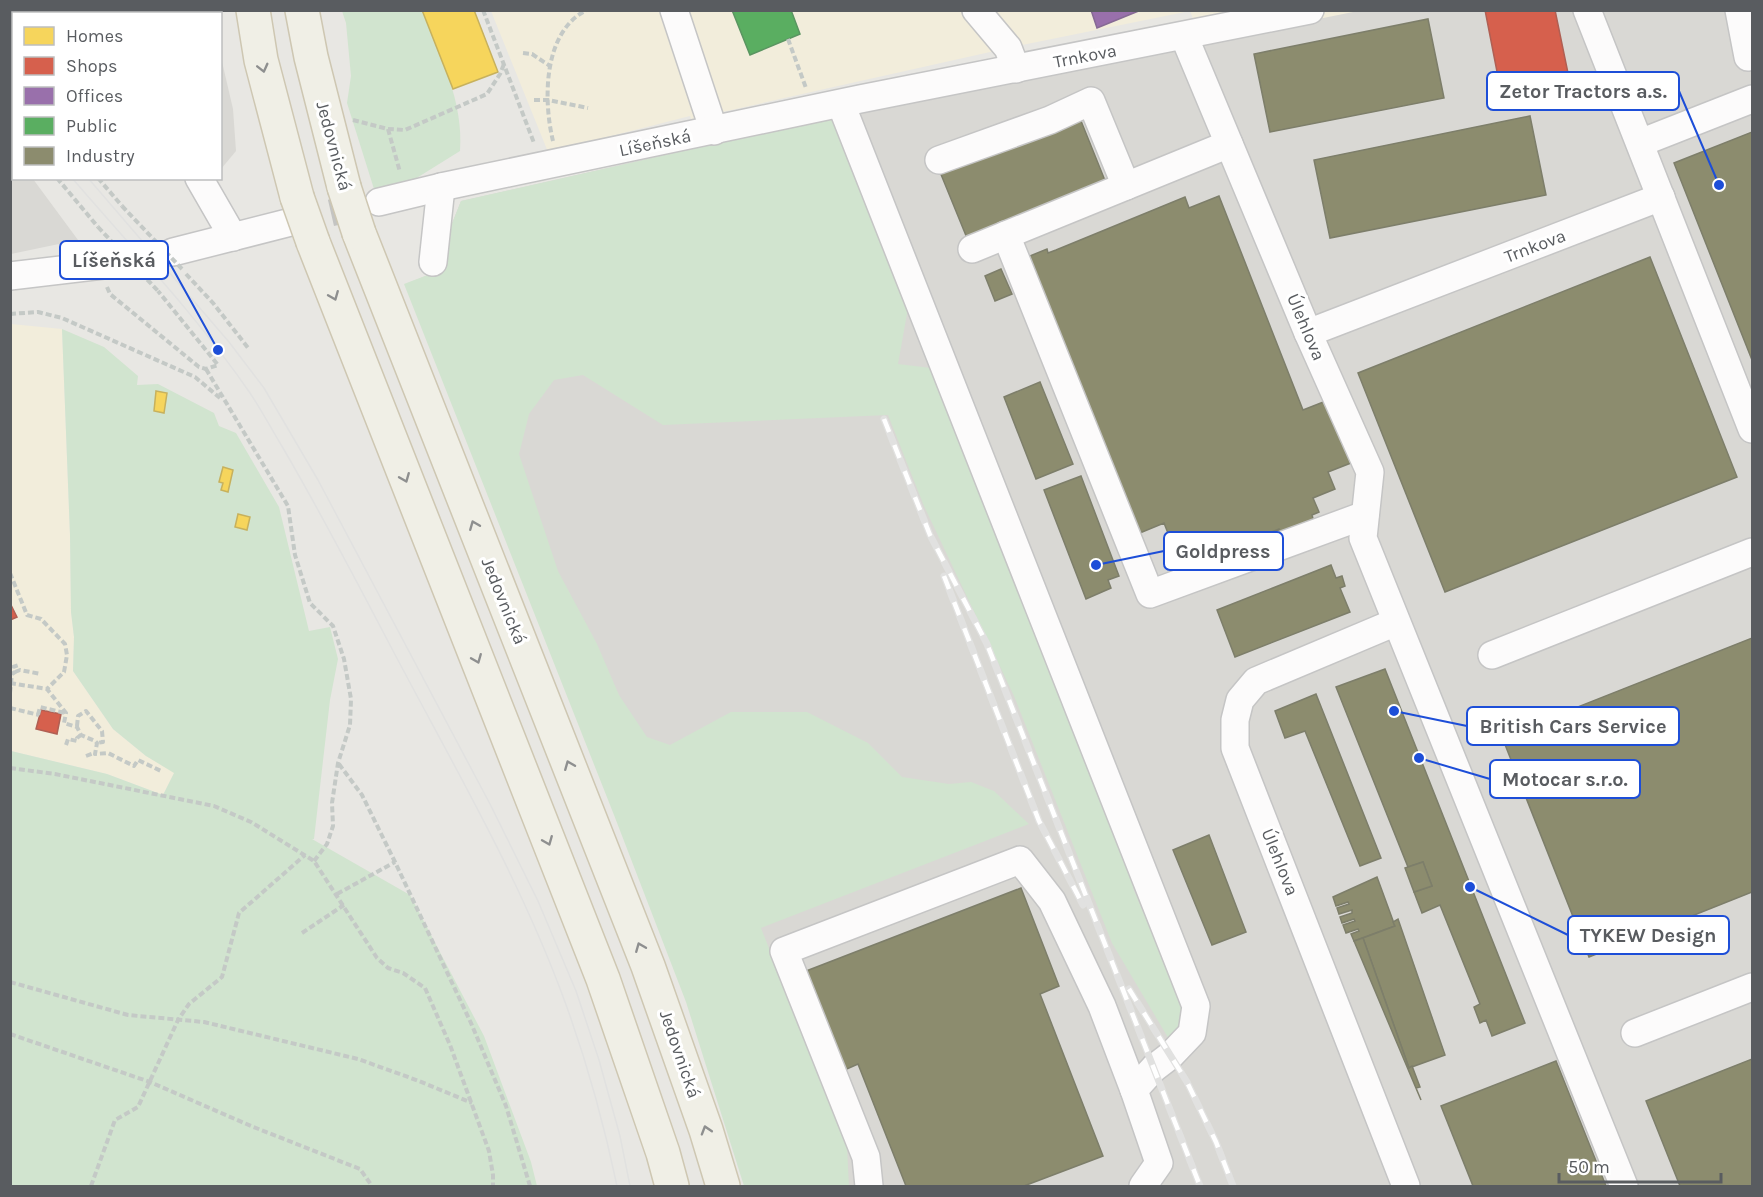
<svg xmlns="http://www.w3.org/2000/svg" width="1763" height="1197" viewBox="0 0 1763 1197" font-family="Karla,sans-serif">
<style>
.commercial{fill:#f2eddb}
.industrial{fill:#d9d8d4}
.green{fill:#d1e4cf}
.homes{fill:#f6d55c;stroke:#c7b15d;stroke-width:1.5}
.shops{fill:#d6604d;stroke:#b05f53;stroke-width:1.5}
.offices{fill:#9970ab;stroke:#866a94;stroke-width:1.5}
.public{fill:#5aae61;stroke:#5a9561;stroke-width:1.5}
.industry{fill:#8c8c6e;stroke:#7d7e6a;stroke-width:1.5}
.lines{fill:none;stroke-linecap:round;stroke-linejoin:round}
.minor-tunnel{stroke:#c4c4c2;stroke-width:27;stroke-dasharray:27 14;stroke-linecap:butt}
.minor-casing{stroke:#c5c5c5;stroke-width:30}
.major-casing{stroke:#cec7b2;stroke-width:36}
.path{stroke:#c4c9c6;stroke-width:4;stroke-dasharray:6 3;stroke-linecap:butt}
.minor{stroke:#fcfbfb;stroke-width:27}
.major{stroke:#f0efe6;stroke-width:33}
.tram{stroke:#e1e1e0;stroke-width:1.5}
.rail-casing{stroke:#e1e1e0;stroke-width:7}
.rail{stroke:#fff;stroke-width:4.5;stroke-dasharray:14;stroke-linecap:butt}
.major-bridge-casing{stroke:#cec7b2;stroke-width:36;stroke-linecap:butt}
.path-bridge{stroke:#c4c9c6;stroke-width:4;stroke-dasharray:6 3;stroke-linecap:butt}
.major-bridge{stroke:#f0efe6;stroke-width:33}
.oneway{stroke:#8e8f8f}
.labels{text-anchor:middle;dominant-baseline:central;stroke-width:6;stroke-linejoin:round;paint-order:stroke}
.street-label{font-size:18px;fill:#595c60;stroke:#fff}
.leader{fill:none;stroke:#1d4ed8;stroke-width:2}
.callout-dot{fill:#1d4ed8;stroke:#fff;stroke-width:2}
.callout{fill:#fff;stroke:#1d4ed8;stroke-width:2}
.callout-label{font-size:20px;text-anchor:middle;font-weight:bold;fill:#595c60}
</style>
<rect width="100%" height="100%" fill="#e8e7e3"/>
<g class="commercial">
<path d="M491 11H1572L1297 278 1190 11 1008 48 691 119 690 116 548 152Z"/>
<path d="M11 324 62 329 70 535 71 612 74 637 73 671 113 729 146 756 175 772 163 795 107 774 11 751Z"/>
</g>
<g class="industrial">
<path d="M92 10H211L212 13 90 14Z"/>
<path d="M1358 11H1752V1186H750L679 971 408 283 446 268 447 236 461 201 864 110Z"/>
<path d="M220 53 233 109 236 151 221 169Z"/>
<path d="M10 148 13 152 14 178 33 179 78 240 11 254Z"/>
</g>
<g class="green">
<path d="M10 11 11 10 92 11 90 14H14L13 67 11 62Z"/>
<path d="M342 11H422C440 55 464 102 460 151L415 179 374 189 347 103 351 76 346 23Z"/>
<path d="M838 116 908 308 898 364 939 369 1142 881 1133 888 1184 1010 1188 1025 1170 1041 1112 943 1014 696 924 506 888 415 663 425 583 375 554 380 529 414 519 454 558 571 597 644 619 695 647 737 670 745 731 712H807L868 743 902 777 949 784 971 782 994 791 1029 824 761 928 847 1146 849 1186H744L686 1002 614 815 404 284 446 268 447 236 461 201Z"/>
<path d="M62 329 104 347 138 376 137 385 158 384 214 413 219 426 236 433 279 507 309 631 330 627 338 659 330 700 314 839H312L410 895 484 1036 531 1162 537 1186H11V751L107 774 163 795 174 773 146 756 113 729 73 671 74 637 71 612 70 535Z"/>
</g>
<g class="homes">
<path d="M422 10H474L498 72 453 89Z"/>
<path d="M156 391 167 393 164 413 154 411Z"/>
<path d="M223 467 233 470 228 492 221 490 223 483 219 482Z"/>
<path d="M238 514 250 517 247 530 235 527Z"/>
</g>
<g class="shops">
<path d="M1485 10H1555L1569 78 1501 92Z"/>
<path d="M10 603 17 617 10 620Z"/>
<path d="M41 710 61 714 57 734 36 729Z"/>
</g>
<path class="offices" d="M1091 10H1141L1097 28Z"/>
<path class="public" d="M732 10H791L800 34 750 55Z"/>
<g class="industry">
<path d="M1428 19 1444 98 1270 132 1254 54Z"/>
<path d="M1079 116 1106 183 967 238 940 172Z"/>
<path d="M1530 116 1546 195 1330 238 1314 160Z"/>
<path d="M1752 132V360L1674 163Z"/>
<path d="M1219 196 1303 410 1331 399 1356 461 1328 472 1335 489 1313 498 1319 512 1312 515 1315 526 1283 539 1279 529 1220 552 1214 536 1175 551 1164 523 1135 535 1025 258 1047 249 1048 253 1056 250 1185 197 1189 208Z"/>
<path d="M1650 257 1737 477 1445 592 1358 373Z"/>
<path d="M1001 269 1012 294 995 301 985 276Z"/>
<path d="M1040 382 1073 464 1036 479 1004 397Z"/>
<path d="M1081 476 1119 576 1108 580 1111 588 1086 599 1044 490Z"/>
<path d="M1331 565 1336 578 1342 576 1345 586 1340 588 1350 612 1235 657 1217 610Z"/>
<path d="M1752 638V892L1589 957 1502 737Z"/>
<path d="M1385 669 1525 1023 1492 1036 1486 1020 1480 1023 1474 1007 1480 1004 1440 905 1422 913 1414 892 1432 886 1423 862 1408 867 1336 687Z"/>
<path d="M1316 694 1381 858 1360 866 1305 731 1285 738 1275 711Z"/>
<path d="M1209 835 1246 932 1212 945 1173 850Z"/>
<path d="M1423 862 1432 886 1414 892 1405 868Z"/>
<path d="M1377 877 1395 926 1354 941 1351 934 1359 931 1358 929 1346 933 1343 925 1355 921 1354 919 1342 923 1340 917 1352 913V910L1339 914 1337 908 1349 904 1348 902 1336 906 1333 897Z"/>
<path d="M1021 888 1059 986 1040 994 1103 1156 1024 1186H906L858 1064 840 1072 801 973Z"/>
<path d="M1398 919 1445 1055 1409 1068 1363 938 1395 926 1393 922Z"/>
<path d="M1363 938 1409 1068 1412 1066 1420 1087 1416 1088 1421 1100 1354 941Z"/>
<path d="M1752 1059V1186H1680L1646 1101Z"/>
<path d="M1556 1061 1606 1186H1473L1441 1106Z"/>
</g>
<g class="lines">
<g class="minor-tunnel">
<path d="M291 222 369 204"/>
<path d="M123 261 173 252"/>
</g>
<g class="minor-casing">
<g id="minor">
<path d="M124 10 125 14"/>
<path d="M674 10 714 131"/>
<path d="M976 10 1008 48 1016 69"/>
<path d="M1587 10 1752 429"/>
<path d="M1739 10 1748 57"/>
<path d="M1184 36 1308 333 1370 472 1363 538 1624 1186"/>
<path d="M841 104 1196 1006 1192 1033 1171 1055 1154 1068 1134 1090 1159 1163 1143 1186"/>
<path d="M1640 143 1752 99"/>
<path d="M939 160 1050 120 1091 101 1126 186"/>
<path d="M199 178 233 237"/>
<path d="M379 202 441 187 860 99 1310 10"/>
<path d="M1006 235 1150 594 1365 515"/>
<path d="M972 249 1229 144"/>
<path d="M173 252 291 222"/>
<path d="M433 262 441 187"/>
<path d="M10 276 103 265 123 261"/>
<path d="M1308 333 1661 197"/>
<path d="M1396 622 1256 681 1240 700 1235 720V748L1406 1186"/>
<path d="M1492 655 1752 552"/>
<path d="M1635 1033 1752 987"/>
<path d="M869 1186 866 1157 784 951 1020 860 1052 901 1102 1006 1134 1090"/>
</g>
</g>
<g class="major-casing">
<g id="major">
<path d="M253 10 261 60 297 197"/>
<path d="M302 10 311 57 344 187"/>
<path d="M359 233 648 966 706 1130 723 1186"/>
<path d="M313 242 603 979 663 1153 672 1186"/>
</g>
</g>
<g class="path">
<path d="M483 10 534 143"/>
<path d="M788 39 806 88"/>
<path d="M523 53 532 54 550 66"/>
<path d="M534 100H548L588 108"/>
<path d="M353 120 388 129 405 130 487 94 500 74 504 64"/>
<path d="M10 125 14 128"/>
<path d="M388 129 400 172"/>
<path d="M553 141C543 100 543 31 587 10"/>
<path d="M57 178 98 227"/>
<path d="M98 178 122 206"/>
<path d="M186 274 213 303 249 349"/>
<path d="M107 287 110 294 199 367 206 369 218 365 158 291"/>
<path d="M10 314 38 312 62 318 195 377 220 398"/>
<path d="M206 369 288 506 295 555 310 603 333 626 344 659 351 699 350 725 338 763 332 803 333 826 327 844 314 861"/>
<path d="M10 573 27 615 41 619 65 644 67 655 64 672 47 689"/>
<path d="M15 672 20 670 41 674"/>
<path d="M10 683 47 689 66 713 64 723 77 727 81 735 95 741 97 743 95 754 108 753 134 766 138 760 161 771"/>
<path d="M10 693 12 674 15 672 13 667 19 665"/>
<path d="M10 708 39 715"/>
<path d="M38 715 40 707 65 713"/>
<path d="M77 726 78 716 86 711 102 731 103 742 97 743"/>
<path d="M66 745 68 739 77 741V738L81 735"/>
<path d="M86 756 94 753"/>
<path d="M339 764 362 795 395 862 471 1023 506 1106 530 1186"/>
<path d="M10 768 55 774 214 806 251 822 314 861 377 958 388 968 403 973 425 988 450 1045 489 1151 493 1175V1186"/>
<path d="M337 894 395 862"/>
<path d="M302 933 344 905"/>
<path d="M10 982 128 1015 204 1022 358 1059 419 1081 472 1103"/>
<path d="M10 1034 150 1082 251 1126 360 1169 372 1186"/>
<path d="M91 1186 115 1120 138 1107 178 1020 189 1004 222 977 239 913 305 855"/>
</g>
<use href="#minor" class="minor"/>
<use href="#major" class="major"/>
<g class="tram">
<path d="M10 86 14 90"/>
<path d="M10 107 14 110"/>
<path d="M72 178C133 249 197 316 250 393 262 411 272 430 283 448 321 513 356 580 391 647 452 763 520 878 565 1002 587 1062 604 1124 617 1186"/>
<path d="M88 178 229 342 264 388 318 480 490 804 538 901 576 991 599 1060 620 1136 630 1186"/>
</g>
<g class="rail-casing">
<g id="rail">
<path d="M884 419 930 535 987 644 1200 1186"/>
<path d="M944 576 1039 821 1083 905"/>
<path d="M1129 989 1187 1082 1216 1142 1233 1186"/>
</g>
</g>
<use href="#rail" class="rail"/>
<g class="major-bridge-casing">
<g id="major-bridge">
<path d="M344 187 359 233"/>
<path d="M297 197 313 242"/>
</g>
</g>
<g class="path-bridge">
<path d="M122 206 182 269"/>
<path d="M98 227 158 291"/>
</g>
<use href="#major-bridge" class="major-bridge"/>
</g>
<defs><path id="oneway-chevron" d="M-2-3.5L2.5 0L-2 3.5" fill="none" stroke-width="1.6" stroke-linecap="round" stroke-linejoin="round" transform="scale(1.5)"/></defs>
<g class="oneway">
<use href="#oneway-chevron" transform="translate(263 68) rotate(76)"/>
<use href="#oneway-chevron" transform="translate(334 296) rotate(68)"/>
<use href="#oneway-chevron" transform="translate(405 478) rotate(68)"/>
<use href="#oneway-chevron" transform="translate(474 525) rotate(-112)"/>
<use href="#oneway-chevron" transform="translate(477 659) rotate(68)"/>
<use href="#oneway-chevron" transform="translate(569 765) rotate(-112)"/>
<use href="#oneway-chevron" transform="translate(548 841) rotate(68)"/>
<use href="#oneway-chevron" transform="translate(640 947) rotate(-112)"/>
<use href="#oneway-chevron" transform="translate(706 1130) rotate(-107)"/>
</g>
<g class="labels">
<g class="street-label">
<text transform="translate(1085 56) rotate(-11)">Trnkova</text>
<text transform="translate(655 143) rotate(-12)">Líšeňská</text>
<text transform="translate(334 146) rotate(75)">Jedovnická</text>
<text transform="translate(1535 246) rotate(-21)">Trnkova</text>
<text transform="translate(1306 327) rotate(67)">Úlehlova</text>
<text transform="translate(504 601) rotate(68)">Jedovnická</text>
<text transform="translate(1280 862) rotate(68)">Úlehlova</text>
<text transform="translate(680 1054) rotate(71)">Jedovnická</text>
</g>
</g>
<path class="leader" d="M1719 185L1679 91M218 350L168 260M1096 565L1164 551M1394 711L1467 726M1419 758L1490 779M1470 887L1568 935"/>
<g class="callout-dot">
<circle cx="1719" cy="185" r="6"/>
<circle cx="218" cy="350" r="6"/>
<circle cx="1096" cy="565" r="6"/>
<circle cx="1394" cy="711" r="6"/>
<circle cx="1419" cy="758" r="6"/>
<circle cx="1470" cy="887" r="6"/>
</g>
<g class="callout">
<rect x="1487" y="72" width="192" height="38" rx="6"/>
<rect x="60" y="241" width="108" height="38" rx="6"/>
<rect x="1164" y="532" width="119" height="38" rx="6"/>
<rect x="1467" y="707" width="212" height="38" rx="6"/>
<rect x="1490" y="760" width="150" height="38" rx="6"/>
<rect x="1568" y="916" width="161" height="38" rx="6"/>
</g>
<g class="callout-label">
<text x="1583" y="98">Zetor Tractors a.s.</text>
<text x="114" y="267">Líšeňská</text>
<text x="1223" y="558">Goldpress</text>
<text x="1573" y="733">British Cars Service</text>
<text x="1565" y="786">Motocar s.r.o.</text>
<text x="1648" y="942">TYKEW Design</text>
</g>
<rect width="1763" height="1197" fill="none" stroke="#595c60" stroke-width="24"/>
<rect x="12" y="12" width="210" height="168" fill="#ffffff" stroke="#bdbebf" stroke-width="1.5"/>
<rect x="24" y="27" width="30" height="18" fill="#f6d55c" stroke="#bdbebf" stroke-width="1.5"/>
<text x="66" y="42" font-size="18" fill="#595c60">Homes</text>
<rect x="24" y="57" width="30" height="18" fill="#d6604d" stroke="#bdbebf" stroke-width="1.5"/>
<text x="66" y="72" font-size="18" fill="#595c60">Shops</text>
<rect x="24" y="87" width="30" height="18" fill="#9970ab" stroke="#bdbebf" stroke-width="1.5"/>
<text x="66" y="102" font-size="18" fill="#595c60">Offices</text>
<rect x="24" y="117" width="30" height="18" fill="#5aae61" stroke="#bdbebf" stroke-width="1.5"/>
<text x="66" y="132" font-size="18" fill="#595c60">Public</text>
<rect x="24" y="147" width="30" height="18" fill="#8c8c6e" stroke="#bdbebf" stroke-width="1.5"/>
<text x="66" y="162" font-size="18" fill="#595c60">Industry</text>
<path d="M1559 1173v9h162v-9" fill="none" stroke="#595c60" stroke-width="3"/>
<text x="1568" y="1173" font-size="18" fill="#595c60" stroke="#ffffff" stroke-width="4.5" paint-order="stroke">50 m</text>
</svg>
